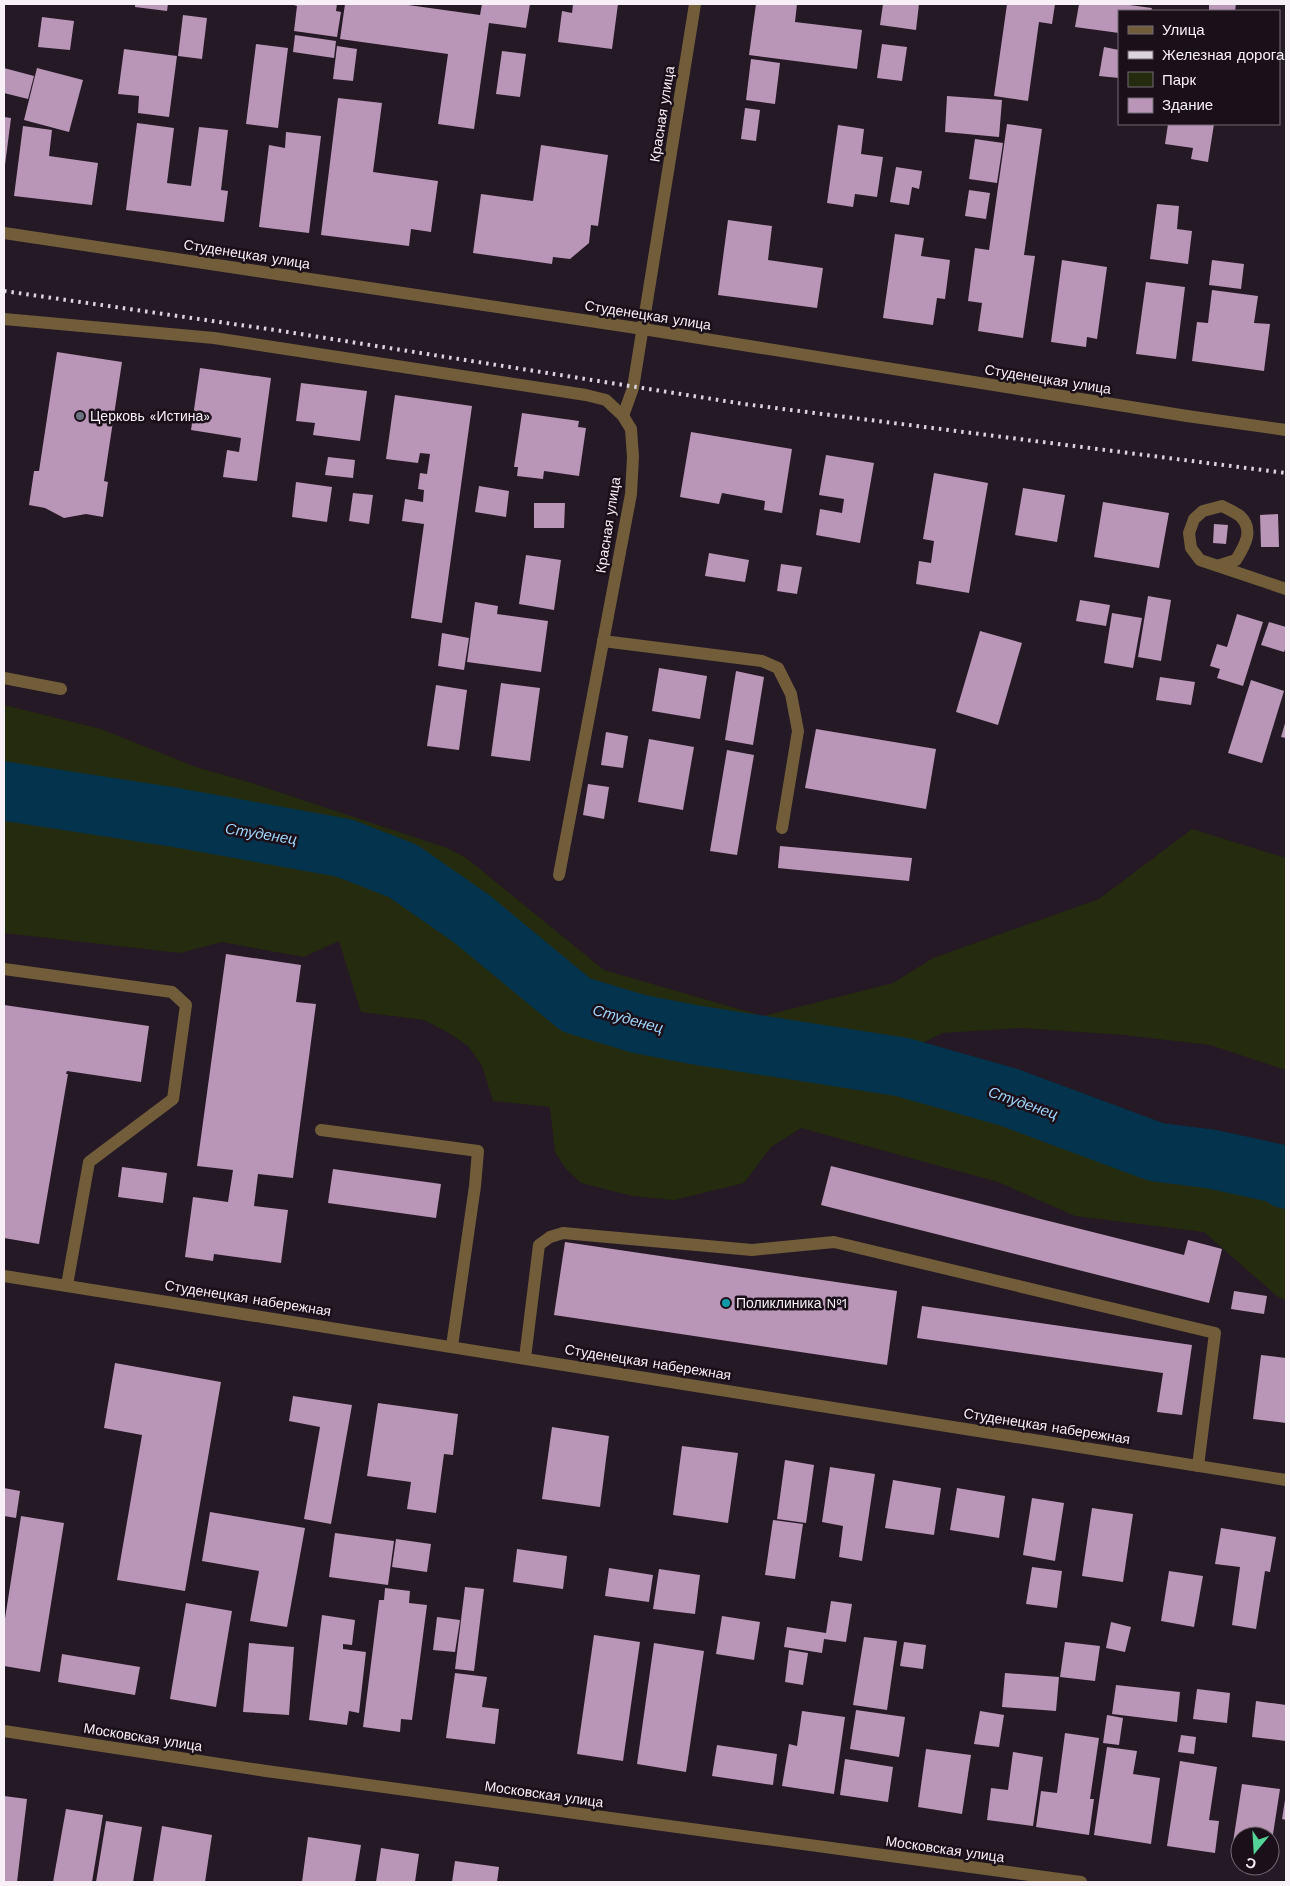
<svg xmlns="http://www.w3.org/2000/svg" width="1290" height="1886" viewBox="0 0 1290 1886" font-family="'Work Sans',sans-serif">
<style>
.green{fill:#242b0e}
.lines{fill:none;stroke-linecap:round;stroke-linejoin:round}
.river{stroke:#04344d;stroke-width:59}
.building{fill:#b995b8}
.minor{stroke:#715d3a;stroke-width:12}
.rail{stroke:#dcd4dc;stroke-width:4;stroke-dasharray:2.5 5;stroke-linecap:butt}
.worship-dot{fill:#6b7280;stroke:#1b101a;stroke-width:2}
.culture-dot{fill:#0f9aa8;stroke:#1b101a;stroke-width:2}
.labels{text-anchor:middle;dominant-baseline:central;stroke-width:5;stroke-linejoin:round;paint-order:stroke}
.street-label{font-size:14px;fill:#f7f0f7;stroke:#1b101a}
.poi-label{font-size:14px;fill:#f7f0f7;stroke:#1b101a;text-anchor:start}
.water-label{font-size:15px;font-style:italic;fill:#9ed5f9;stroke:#1b101a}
</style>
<rect width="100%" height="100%" fill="#241924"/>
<path class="green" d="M4 705 101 729 196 767 252 783 447 848 465 857 604 970 763 1016 893 983 933 958 1099 899 1192 829 1286 858V1070L1210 1045 1124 1035 1021 1028 942 1033 903 1053 907 1079 928 1096 1237 1182 1286 1202V1300L1278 1297 1204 1232 1075 1216 998 1182 801 1128 771 1147 744 1183 674 1200 632 1196 581 1183 566 1169 555 1152 550 1107 493 1101 482 1066 468 1046 449 1033 424 1020 361 1012 339 941 303 957 222 942 180 953 4 933Z"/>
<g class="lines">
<path class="river" d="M4 791 173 817 344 848 403 871 472 919 576 1005 639 1024 696 1035 902 1067 1008 1097 1156 1152 1211 1159 1280 1174 1286 1179"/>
</g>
<g class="building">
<path d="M135 4H168L167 11 135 7Z"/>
<path d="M291 4H337L336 11 341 12 337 37 294 31 297 6Z"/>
<path d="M345 4H401L480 15 482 4H530L526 28 489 23 474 129 438 124 448 54 340 39Z"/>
<path d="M573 4H618L612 49 558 42 562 11 572 13Z"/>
<path d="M756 4H797L795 22 862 30 857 69 749 55Z"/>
<path d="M883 4H919L916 30 880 25Z"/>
<path d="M1007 4H1055L1052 24 1039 22 1028 101 994 96Z"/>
<path d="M1079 4H1122L1152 8 1151 11H1119V33L1075 27Z"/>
<path d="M1209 4H1236L1235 11 1209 10Z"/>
<path d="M183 15 207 18 202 59 178 56Z"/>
<path d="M42 17 74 21 70 50 38 47Z"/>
<path d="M295 35 336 41 334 58 293 52Z"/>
<path d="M256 44 288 48 278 128 246 124Z"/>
<path d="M882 44 907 47 902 81 877 78Z"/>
<path d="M337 46 357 49 353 81 333 79Z"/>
<path d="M1104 47 1119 50V78L1099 76Z"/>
<path d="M124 49 177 56 169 117 138 113 139 96 118 94Z"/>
<path d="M502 51 526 54 520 97 496 94Z"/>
<path d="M751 59 780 63 775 104 746 100Z"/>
<path d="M4 68 34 76 28 99 4 93Z"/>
<path d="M37 68 83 80 69 132 24 120Z"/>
<path d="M947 96 1002 100 999 137 945 132Z"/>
<path d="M338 98 382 103 373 172 438 181 431 232 411 229 409 246 321 235Z"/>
<path d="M745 108 760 110 756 141 741 139Z"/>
<path d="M4 117 11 118 5 165H4Z"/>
<path d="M137 123 174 128 167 183 191 186 199 127 228 130 221 190 228 191 224 222 126 210Z"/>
<path d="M1007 124 1042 129 1024 255 1035 256 1023 338 978 331 982 303 968 301 975 248 989 250Z"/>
<path d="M1168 124H1214L1208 162 1191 159 1193 148 1165 144Z"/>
<path d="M838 125 864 129 861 154 883 157 877 197 855 194 853 207 827 203Z"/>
<path d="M23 126 52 130 49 156 98 163 92 205 14 196Z"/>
<path d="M286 132 321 136 309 233 259 227 269 145 285 148Z"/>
<path d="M975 139 1003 143 997 183 969 179Z"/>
<path d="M541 145 608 155 598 226 591 225 589 243 570 259 553 257 552 264 473 253 481 194 533 201Z"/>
<path d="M896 167 922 171 919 189 912 187 909 205 890 202Z"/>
<path d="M969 190 990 193 986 219 965 216Z"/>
<path d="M1157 204 1179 206 1177 229 1192 231 1188 264 1150 259Z"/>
<path d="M728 220 772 226 768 260 823 268 817 308 718 295Z"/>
<path d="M895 234 924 238 921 256 950 260 945 299 937 298 933 325 883 318Z"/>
<path d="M1062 260 1107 267 1097 339 1087 337 1086 347 1051 342Z"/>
<path d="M1212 260 1244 264 1241 289 1209 285Z"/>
<path d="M1146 282 1185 287 1176 359 1136 354Z"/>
<path d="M1212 290 1258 296 1254 323 1270 324 1264 371 1192 361 1197 322 1208 323Z"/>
<path d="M57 352 122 362 104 481 108 482 103 517 86 514 64 518 45 508 29 505 34 471H39Z"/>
<path d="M200 368 271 378 257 481 223 477 227 450 239 452 241 438 191 430Z"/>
<path d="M301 383 367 391 360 441 313 435 315 423 296 421Z"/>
<path d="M395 395 472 406 442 623 411 618 424 524 402 521 405 499 423 502 424 490 418 489 420 473 427 474 430 454 420 453 418 463 386 459Z"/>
<path d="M522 413 579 421 578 427 586 428 579 476 544 471 543 479 517 476 518 467H514Z"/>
<path d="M691 432 792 449 782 513 764 510 765 501 722 493 719 504 680 497Z"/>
<path d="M826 455 874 463 860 543 816 535 820 509 842 513 844 499 819 495Z"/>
<path d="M328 457 355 460 353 478 325 475Z"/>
<path d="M934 473 988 483 969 593 916 584 919 561 931 563 934 541 923 539Z"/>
<path d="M296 482 332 487 327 522 292 517Z"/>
<path d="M479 486 509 491 506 517 475 512Z"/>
<path d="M1023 488 1065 495 1057 542 1015 535Z"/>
<path d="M353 493 373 495 369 524 349 521Z"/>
<path d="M1103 502 1169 513 1159 568 1094 557Z"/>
<path d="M534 503H565L564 528H534Z"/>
<path d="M1278 514 1279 547H1261L1260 515Z"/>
<path d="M1214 524 1228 525 1226 544 1213 543Z"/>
<path d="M709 553 749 560 745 582 705 576Z"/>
<path d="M526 555 561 560 554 610 519 604Z"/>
<path d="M781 564 802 567 797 594 777 591Z"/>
<path d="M1148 596 1171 600 1161 661 1138 657Z"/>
<path d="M1080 600 1110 605 1106 626 1076 621Z"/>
<path d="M475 602 498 606 497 614 548 621 541 672 467 662Z"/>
<path d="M1112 613 1142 618 1133 668 1104 663Z"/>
<path d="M1237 614 1263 622 1243 686 1217 678 1220 669 1210 666 1217 644 1227 647Z"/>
<path d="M1269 622 1286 627V647L1284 652 1261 645Z"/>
<path d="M980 631 1022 643 998 725 956 712Z"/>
<path d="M442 633 469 638 464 670 438 666Z"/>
<path d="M659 668 707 676 700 719 652 711Z"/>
<path d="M736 671 764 677 753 745 725 740Z"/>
<path d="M1160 677 1195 682 1191 705 1156 700Z"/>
<path d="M1251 680 1284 691 1262 763 1228 753Z"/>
<path d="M501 683 540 688 530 761 491 756Z"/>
<path d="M436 685 467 690 459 750 427 746Z"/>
<path d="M1286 720V738L1281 737Z"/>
<path d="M816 729 936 749 926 809 805 788Z"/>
<path d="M606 732 628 736 623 768 601 765Z"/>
<path d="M649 739 694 747 683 810 638 802Z"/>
<path d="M727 750 754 755 737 855 710 851Z"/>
<path d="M588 784 609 787 604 819 583 815Z"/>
<path d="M780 846 912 858 909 881 778 868Z"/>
<path d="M226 954 301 965 296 1002 316 1004 293 1178 258 1174 254 1206 288 1210 281 1263 214 1254 213 1261 185 1257 193 1197 228 1202 233 1170 197 1166Z"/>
<path d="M4 1005 149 1026 141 1082 67 1071 66 1074H68L39 1244 4 1238Z"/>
<path d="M831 1166 1184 1255 1188 1240 1222 1249 1209 1303 821 1205Z"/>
<path d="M122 1167 167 1173 163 1203 118 1197Z"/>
<path d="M333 1169 441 1184 436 1218 328 1203Z"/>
<path d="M565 1242 897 1291 887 1365 554 1315Z"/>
<path d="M1234 1291 1267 1296 1264 1314 1231 1309Z"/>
<path d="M922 1306 1192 1345 1182 1415 1157 1412 1163 1373 917 1338Z"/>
<path d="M1261 1355 1286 1358V1423L1253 1419Z"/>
<path d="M115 1363 221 1382 185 1591 117 1580 142 1435 104 1428Z"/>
<path d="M293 1396 352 1405 331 1524 304 1519 320 1427 289 1421Z"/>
<path d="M378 1403 458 1414 453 1455 444 1454 436 1513 407 1509 411 1482 367 1476Z"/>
<path d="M552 1427 609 1436 600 1507 542 1499Z"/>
<path d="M682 1446 738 1453 728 1523 673 1515Z"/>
<path d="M785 1460 814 1465 806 1523 777 1519Z"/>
<path d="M830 1467 875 1474 862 1561 839 1557 843 1526 822 1522Z"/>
<path d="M893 1480 941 1488 934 1535 885 1528Z"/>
<path d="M4 1488 20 1491 16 1518 4 1516Z"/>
<path d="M957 1488 1005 1496 999 1538 950 1530Z"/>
<path d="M1032 1498 1064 1503 1055 1561 1023 1555Z"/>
<path d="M1092 1508 1133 1514 1123 1582 1082 1576Z"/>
<path d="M210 1512 305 1528 287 1627 250 1621 259 1571 202 1561Z"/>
<path d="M21 1516 64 1523 40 1672 4 1666V1625Z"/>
<path d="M773 1520 803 1524 795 1579 765 1575Z"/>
<path d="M1221 1528 1276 1537 1270 1572 1265 1571 1256 1629 1232 1625 1240 1567 1215 1564Z"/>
<path d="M335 1533 394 1541 388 1585 329 1577Z"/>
<path d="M396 1539 431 1544 427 1572 392 1567Z"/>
<path d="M517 1549 567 1556 563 1589 513 1582Z"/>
<path d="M1032 1567 1062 1571 1057 1608 1026 1604Z"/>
<path d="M609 1568 653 1575 649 1602 605 1596Z"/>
<path d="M659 1569 700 1575 695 1614 653 1609Z"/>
<path d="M1169 1571 1203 1576 1194 1627 1161 1621Z"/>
<path d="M465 1587 484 1589 474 1671 455 1669Z"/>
<path d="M385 1588 410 1591 409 1603 427 1605 412 1720 401 1719 400 1732 363 1727 379 1600H384Z"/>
<path d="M831 1601 852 1604 846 1642 824 1639 822 1653 784 1647 787 1627 826 1633Z"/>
<path d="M186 1603 232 1611 216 1707 170 1699Z"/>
<path d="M322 1615 355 1620 352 1645 343 1644V1649L366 1652 359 1713 349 1711 347 1725 309 1720Z"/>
<path d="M722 1616 760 1622 754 1660 716 1654Z"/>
<path d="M437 1617 460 1620 455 1652 433 1650Z"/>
<path d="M1111 1622 1131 1627 1125 1652 1106 1648Z"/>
<path d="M594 1635 640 1642 623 1761 577 1754Z"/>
<path d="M864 1637 897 1641 887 1710 853 1705Z"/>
<path d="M904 1642 926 1645 923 1669 900 1666Z"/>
<path d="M1065 1642 1100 1646 1095 1681 1060 1677Z"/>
<path d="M249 1643 294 1647 289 1715 243 1712Z"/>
<path d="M654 1643 704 1651 686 1772 637 1764Z"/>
<path d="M789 1650 808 1653 803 1685 785 1682Z"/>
<path d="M62 1654 140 1667 135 1695 58 1682Z"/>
<path d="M455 1673 487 1677 482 1707 499 1709 495 1744 446 1738Z"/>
<path d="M1005 1673 1059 1677 1056 1711 1002 1707Z"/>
<path d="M1116 1685 1180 1692 1177 1722 1112 1714Z"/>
<path d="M1197 1689 1230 1693 1227 1723 1193 1719Z"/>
<path d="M1256 1701 1286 1705V1741L1252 1737Z"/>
<path d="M856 1710 905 1717 899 1757 850 1749Z"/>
<path d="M802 1711 845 1717 834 1794 782 1786 789 1744 797 1746Z"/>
<path d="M980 1711 1004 1715 999 1747 974 1744Z"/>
<path d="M1107 1715 1123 1718 1119 1745 1103 1743Z"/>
<path d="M1065 1733 1099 1738 1090 1799H1094L1089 1835 1036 1827 1041 1791 1057 1793Z"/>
<path d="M1181 1735 1196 1737 1194 1754 1178 1752Z"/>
<path d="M717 1745 777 1754 773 1785 712 1776Z"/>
<path d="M1107 1747 1137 1751 1133 1774 1160 1778 1151 1844 1094 1835Z"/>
<path d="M926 1749 971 1755 962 1814 918 1807Z"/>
<path d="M1013 1752 1043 1757 1033 1826 987 1820 991 1788 1008 1790Z"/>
<path d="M845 1759 893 1767 888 1802 840 1795Z"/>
<path d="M1180 1761 1217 1767 1209 1820 1219 1821 1215 1853 1167 1846Z"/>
<path d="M1242 1784 1280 1789 1271 1847 1270 1836H1240V1857L1231 1855Z"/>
<path d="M4 1796 27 1799 17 1882H4Z"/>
<path d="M1285 1800H1286V1820L1282 1819Z"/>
<path d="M66 1809 103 1815 92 1882H53Z"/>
<path d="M106 1821 142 1827 133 1882H96Z"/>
<path d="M162 1826 212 1835 205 1882H153Z"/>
<path d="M308 1837 361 1845 355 1882H302Z"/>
<path d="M381 1848 419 1854 415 1882H376Z"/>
<path d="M455 1861 499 1867 497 1882H452Z"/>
</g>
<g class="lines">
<g class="minor">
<path d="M4 233 643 329 1187 416 1286 430"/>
<path d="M4 319 214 338 586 395 606 400 623 416 631 429 633 457 631 494 559 875"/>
<path d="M623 416 633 388 695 4"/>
<path d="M1217 566 1236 560C1244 547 1255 530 1240 516 1235 512 1228 509 1222 506L1203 511 1194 519 1189 533 1191 548 1200 560 1286 589"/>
<path d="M603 641 762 661 778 668 791 694 798 731 782 828"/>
<path d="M4 678 61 689"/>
<path d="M4 969 172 992 186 1005 173 1099 89 1162 67 1285"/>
<path d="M321 1130 478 1151 475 1186 452 1346"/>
<path d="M4 1276 1286 1480"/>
<path d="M525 1358 539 1245 550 1237 563 1233 752 1250 834 1242 1215 1333 1198 1466"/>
<path d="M4 1731 266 1771 1081 1882"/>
</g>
<path class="rail" d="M4 291 275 330 744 404 1286 473"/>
</g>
<circle class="worship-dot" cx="80" cy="416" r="5"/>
<circle class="culture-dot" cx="726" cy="1303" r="5"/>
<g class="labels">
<g class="street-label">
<text transform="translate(662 114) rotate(-81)">Красная улица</text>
<text transform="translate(247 254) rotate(9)">Студенецкая улица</text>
<text transform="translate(648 315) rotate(9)">Студенецкая улица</text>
<text transform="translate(1048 379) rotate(9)">Студенецкая улица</text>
<text transform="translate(608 525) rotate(-81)">Красная улица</text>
<text transform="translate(248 1298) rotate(9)">Студенецкая набережная</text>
<text transform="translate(648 1362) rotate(9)">Студенецкая набережная</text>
<text transform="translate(1047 1426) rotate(9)">Студенецкая набережная</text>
<text transform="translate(143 1737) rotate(9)">Московская улица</text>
<text transform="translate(544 1794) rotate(8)">Московская улица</text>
<text transform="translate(945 1849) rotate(8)">Московская улица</text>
</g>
<g class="poi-label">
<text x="90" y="416">Церковь «Истина»</text>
<text x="736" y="1303">Поликлиника №1</text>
</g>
<g class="water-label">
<text transform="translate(261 834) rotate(9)">Студенец</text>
<text transform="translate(628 1019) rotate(15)">Студенец</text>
<text transform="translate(1023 1103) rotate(19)">Студенец</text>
</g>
</g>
<rect width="1290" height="1886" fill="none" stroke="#f7f0f7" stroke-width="10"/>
<rect x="1118" y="10" width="162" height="115" fill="#1b101a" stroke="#736a72"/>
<rect x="1128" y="26" width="25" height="8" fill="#715d3a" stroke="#736a72"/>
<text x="1162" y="35" font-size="15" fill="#f7f0f7">Улица</text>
<rect x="1128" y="51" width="25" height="8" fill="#dcd4dc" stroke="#736a72"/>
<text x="1162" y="60" font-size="15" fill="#f7f0f7">Железная дорога</text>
<rect x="1128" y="72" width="25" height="15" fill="#242b0e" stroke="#736a72"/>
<text x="1162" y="85" font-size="15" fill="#f7f0f7">Парк</text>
<rect x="1128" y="98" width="25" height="15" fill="#b995b8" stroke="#736a72"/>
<text x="1162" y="110" font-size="15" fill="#f7f0f7">Здание</text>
<g transform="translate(1255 1851) rotate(198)"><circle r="24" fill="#1b101a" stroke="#736a72"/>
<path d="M0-4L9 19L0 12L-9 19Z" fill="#53d396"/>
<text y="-8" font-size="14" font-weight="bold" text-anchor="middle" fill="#f7f0f7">С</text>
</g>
</svg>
